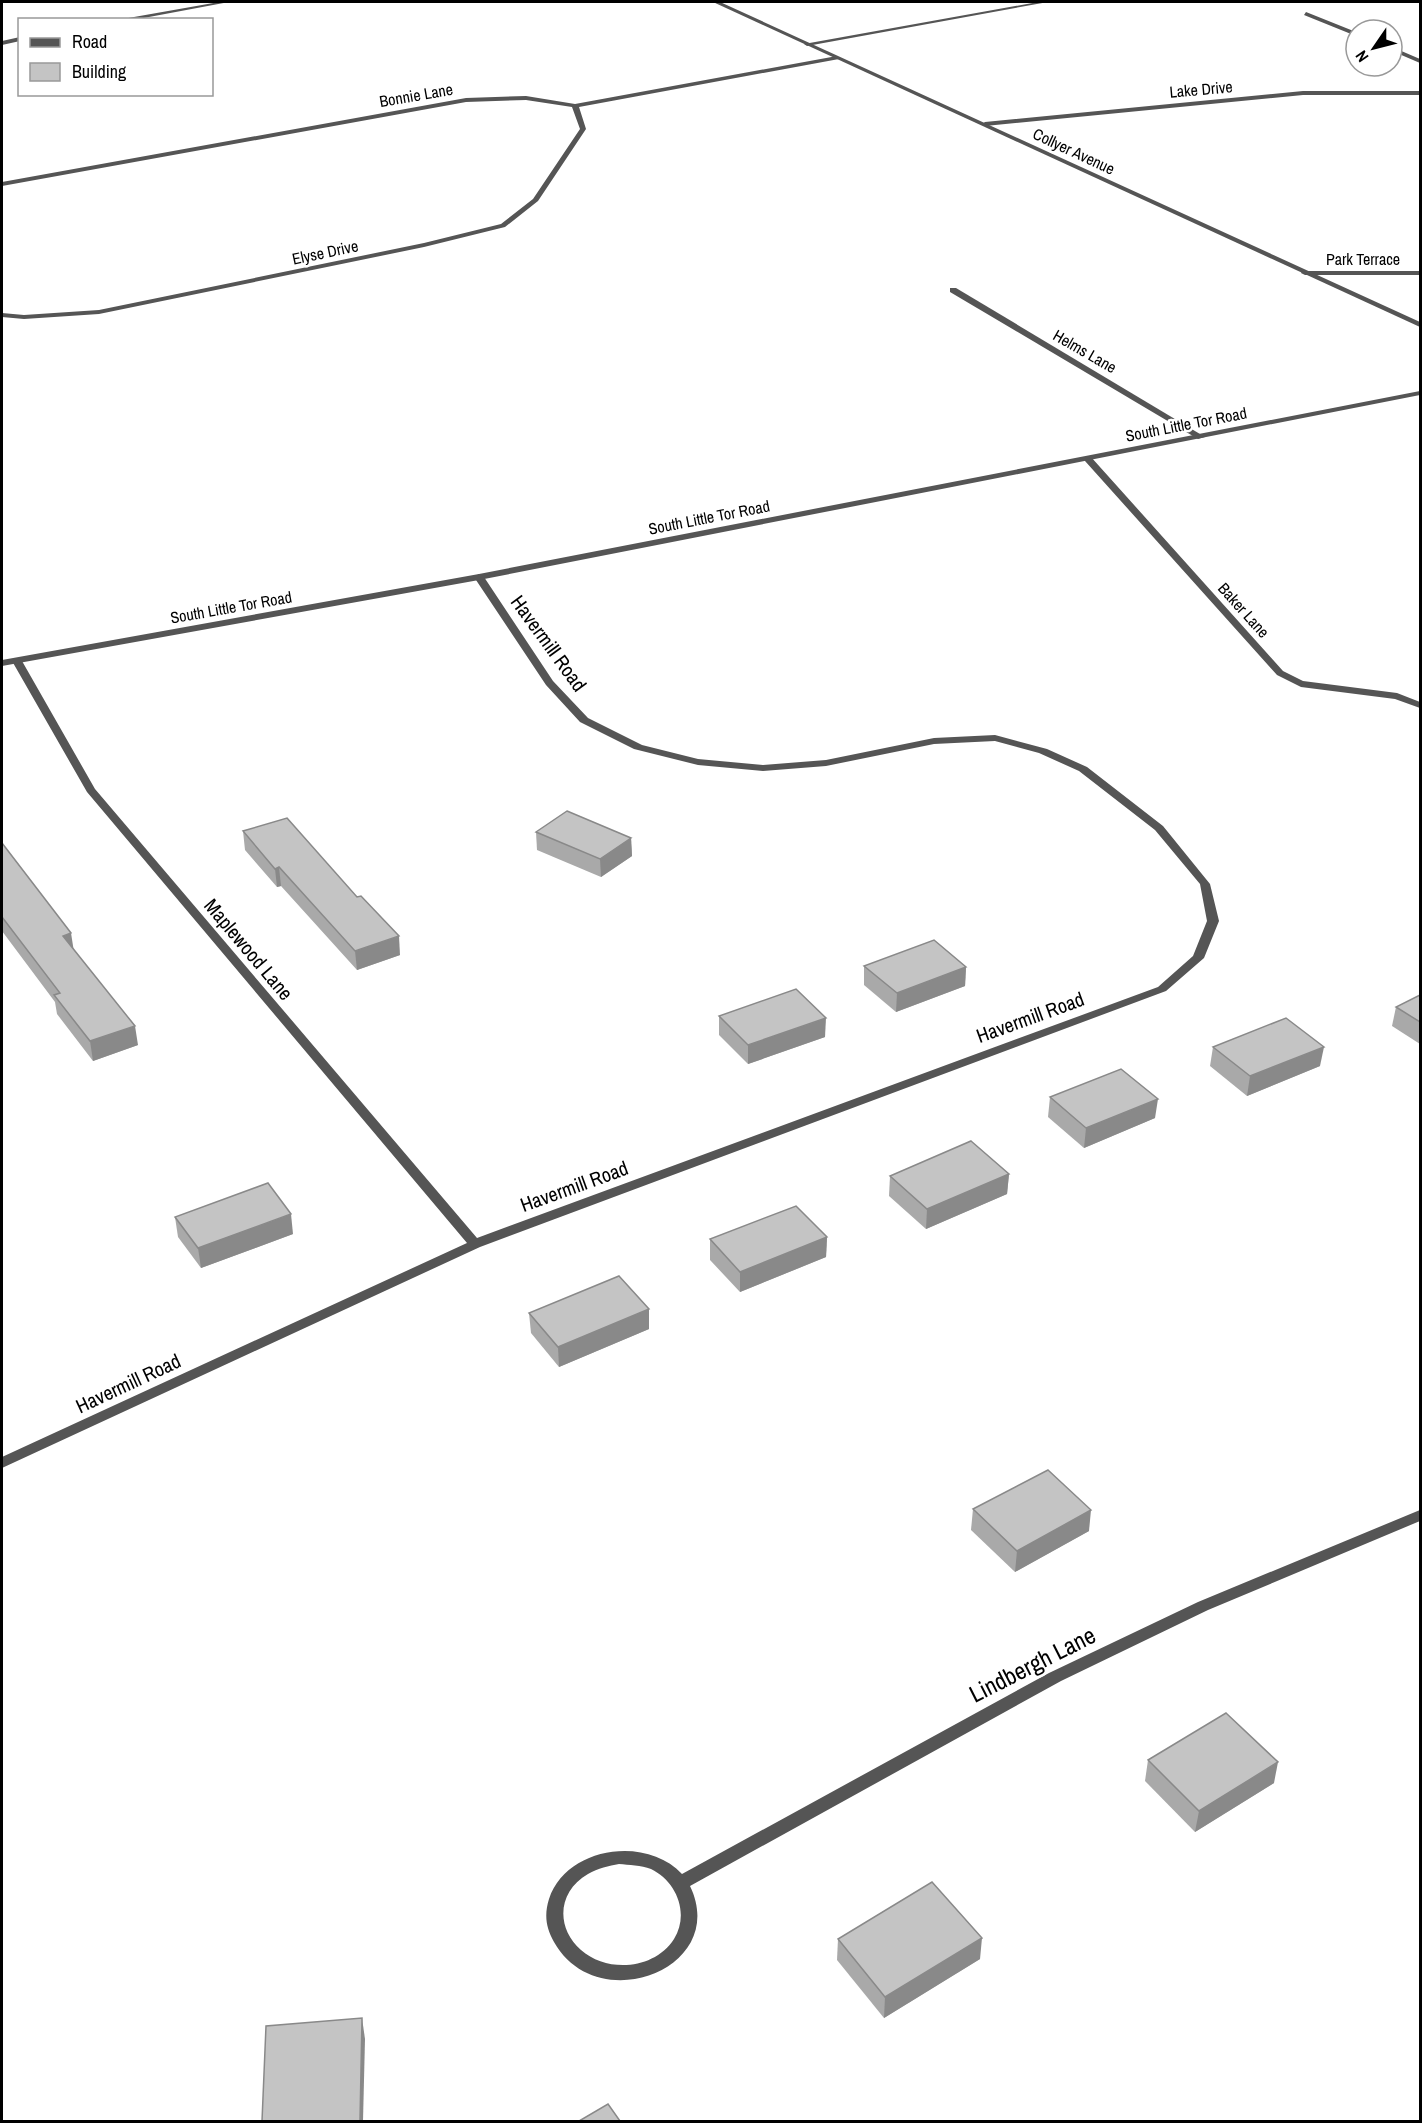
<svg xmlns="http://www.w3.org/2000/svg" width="1422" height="2123" viewBox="0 0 1422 2123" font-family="'Archivo Narrow',sans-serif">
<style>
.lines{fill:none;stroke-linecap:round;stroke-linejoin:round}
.minor{fill:#555;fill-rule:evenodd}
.tertiary{fill:#555;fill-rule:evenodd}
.wall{fill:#a9a9a9}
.shaded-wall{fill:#898989}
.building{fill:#c4c4c4;stroke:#898989;stroke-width:1.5}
.labels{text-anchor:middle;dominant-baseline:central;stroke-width:5;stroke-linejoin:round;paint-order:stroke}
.far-street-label{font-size:16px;fill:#000;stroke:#fff}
.street-label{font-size:20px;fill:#000;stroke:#fff}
.near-street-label{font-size:24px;fill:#000;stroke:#fff}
</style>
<rect width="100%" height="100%" fill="#fff"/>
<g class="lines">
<g class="minor">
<path d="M219 2H229L133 20H117Z"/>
<path d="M1038 2H1048L807 46 804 44Z"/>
<path d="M1306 12 1356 32V36L1304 15Z"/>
<path d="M20 37V41L2 45V41Z"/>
<path d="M1392 47 1420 59V63L1392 51Z"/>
<path d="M837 56 839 59 579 107 586 129 538 201 505 227 424 247 99 314 24 319 2 317V313L24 315 99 310 424 243 501 224 533 199 580 129 572 107 526 100 466 102 2 186V182L466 98 526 96 575 104Z"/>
<path d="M1303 91H1420V95H1303L985 126 982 124 985 122Z"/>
<path d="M1302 271H1420V275H1305L1301 273Z"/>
<path d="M950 288H956L1205 437 1198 439 950 292Z"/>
<path d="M1085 457H1091L1283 671 1303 681 1397 693 1420 702V708L1395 699 1301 687 1277 675 1085 461Z"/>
<path d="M479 574 484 577 553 681 588 718 642 745 698 759 763 765 826 760 934 738 995 735 1047 749 1087 767 1163 826 1210 884 1219 921 1204 958 1166 991 480 1247 2 1468V1457L467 1243 87 792 12 661 14 659H20L22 661 95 789 477 1238 1158 987 1193 956 1207 921 1200 884 1155 830 1079 771 1039 753 995 741 934 744 826 766 763 771 698 765 634 749 580 722 546 685 474 577Z"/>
<path d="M1420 1510V1521L1208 1610 1061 1681 690 1886C730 1969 597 2019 554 1942 546 1928 544 1915 549 1899 566 1847 646 1835 682 1874L1049 1673 1198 1602ZM619 1864C629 1865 641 1865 651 1869 676 1881 690 1913 674 1939 654 1970 607 1973 581 1950 555 1927 558 1891 588 1874 598 1868 609 1866 619 1864Z"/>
</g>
<g class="tertiary">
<path d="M713 2H720L1420 322V327Z"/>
<path d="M1420 391V395L479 580 2 666V660L479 574Z"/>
</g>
</g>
<g class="wall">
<path d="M243 831 400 955 357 970 281 886 277 887 245 850Z"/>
<path d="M536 832 631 838 632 856 601 877 537 850Z"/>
<path d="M2 843 74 950 138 1045 93 1061 57 1014 55 1002 2 931Z"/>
<path d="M864 966 966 967 965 986 896 1012 864 985Z"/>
<path d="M1420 995V1044L1392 1026 1396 1007Z"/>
<path d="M719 1016 825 1037 748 1064 719 1035Z"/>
<path d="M1213 1047 1320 1066 1247 1096 1210 1066Z"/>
<path d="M1050 1097 1155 1118 1084 1148 1048 1117Z"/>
<path d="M1009 1174 1007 1194 926 1229 889 1196 890 1176Z"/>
<path d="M175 1217 293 1234 201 1268 178 1237Z"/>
<path d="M827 1237 826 1257 740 1292 710 1260V1239Z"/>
<path d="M649 1309V1329L559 1367 531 1333 529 1313Z"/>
<path d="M973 1509 1089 1531 1015 1572 971 1530Z"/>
<path d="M1148 1760 1274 1783 1195 1832 1145 1781Z"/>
<path d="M838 1939 980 1959 884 2018 837 1960Z"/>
</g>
<g class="shaded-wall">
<path d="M631 838 632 856 601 877 600 859Z"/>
<path d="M279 867 281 886 277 887 275 869Z"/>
<path d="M71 933 74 952 63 936Z"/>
<path d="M399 936 400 955 357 970 355 951Z"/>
<path d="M966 967 965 986 896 1012 897 993Z"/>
<path d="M826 1018 825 1037 748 1064V1045Z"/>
<path d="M135 1026 138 1045 93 1061 90 1041Z"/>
<path d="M1324 1047 1320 1066 1247 1096 1250 1076Z"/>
<path d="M1158 1099 1155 1118 1084 1148 1086 1128Z"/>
<path d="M1009 1174 1007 1194 926 1229 927 1209Z"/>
<path d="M291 1214 293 1234 201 1268 198 1248Z"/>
<path d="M827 1237 826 1257 740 1292V1272Z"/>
<path d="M649 1309V1329L559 1367 558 1347Z"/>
<path d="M1091 1510 1089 1531 1015 1572 1017 1551Z"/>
<path d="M1278 1762 1274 1783 1195 1832 1199 1811Z"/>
<path d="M982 1938 980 1959 884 2018 885 1997Z"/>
<path d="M362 2018 365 2039 363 2121H360Z"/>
</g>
<g class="building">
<path d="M567 811 631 838 600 859 536 832Z"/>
<path d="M287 818 357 897 361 896 399 936 355 951 279 867 275 869 243 831Z"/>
<path d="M2 843 71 933 63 936 135 1026 90 1041 54 995 60 993 2 917Z"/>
<path d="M934 940 966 967 897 993 864 966Z"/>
<path d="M796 989 826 1018 748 1045 719 1016Z"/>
<path d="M1420 995V1022L1396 1007Z"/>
<path d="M1286 1018 1324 1047 1250 1076 1213 1047Z"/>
<path d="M1121 1069 1158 1099 1086 1128 1050 1097Z"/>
<path d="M971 1141 1009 1174 927 1209 890 1176Z"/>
<path d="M268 1183 291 1214 198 1248 175 1217Z"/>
<path d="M796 1206 827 1237 740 1272 710 1239Z"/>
<path d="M619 1276 649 1309 558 1347 529 1313Z"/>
<path d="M1048 1470 1091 1510 1017 1551 973 1509Z"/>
<path d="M1226 1713 1278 1762 1199 1811 1148 1760Z"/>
<path d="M932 1882 982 1938 885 1997 838 1939Z"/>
<path d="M362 2018 360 2121H262L266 2026Z"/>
<path d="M608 2104 620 2121H579Z"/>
</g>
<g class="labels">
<g class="far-street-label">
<text transform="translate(1201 89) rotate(-5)">Lake Drive</text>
<text transform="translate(416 95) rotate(-10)">Bonnie Lane</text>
<text transform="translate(1074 151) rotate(25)">Collyer Avenue</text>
<text transform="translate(325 252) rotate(-12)">Elyse Drive</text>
<text x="1363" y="259">Park Terrace</text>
<text transform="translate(1085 351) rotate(30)">Helms Lane</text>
<text transform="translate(1186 424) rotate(-11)">South Little Tor Road</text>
<text transform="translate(709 517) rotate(-11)">South Little Tor Road</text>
<text transform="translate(231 607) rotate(-10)">South Little Tor Road</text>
<text transform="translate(1244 610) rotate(48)">Baker Lane</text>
</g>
<g class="street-label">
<text transform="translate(549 643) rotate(54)">Havermill Road</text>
<text transform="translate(249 949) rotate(50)">Maplewood Lane</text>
<text transform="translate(1030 1017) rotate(-20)">Havermill Road</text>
<text transform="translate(574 1186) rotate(-20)">Havermill Road</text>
<text transform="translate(128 1383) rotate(-25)">Havermill Road</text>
</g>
<g class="near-street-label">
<text transform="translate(1032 1664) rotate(-27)">Lindbergh Lane</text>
</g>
</g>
<rect width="1422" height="2123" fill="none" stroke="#000000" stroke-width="6"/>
<rect x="18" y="18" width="195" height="78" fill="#ffffff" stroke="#999999" stroke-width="1.5"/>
<rect x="30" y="38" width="30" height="9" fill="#555555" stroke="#999999" stroke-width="1.5"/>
<text x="72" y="48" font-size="18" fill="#000000">Road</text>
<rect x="30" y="63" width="30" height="18" fill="#c4c4c4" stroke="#999999" stroke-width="1.5"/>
<text x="72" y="78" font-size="18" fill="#000000">Building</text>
<g transform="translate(1374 48) rotate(235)"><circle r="28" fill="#ffffff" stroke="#999999" stroke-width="1.5"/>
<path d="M0-4.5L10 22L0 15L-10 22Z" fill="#000000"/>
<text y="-9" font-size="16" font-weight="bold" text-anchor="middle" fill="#000000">N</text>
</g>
</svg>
